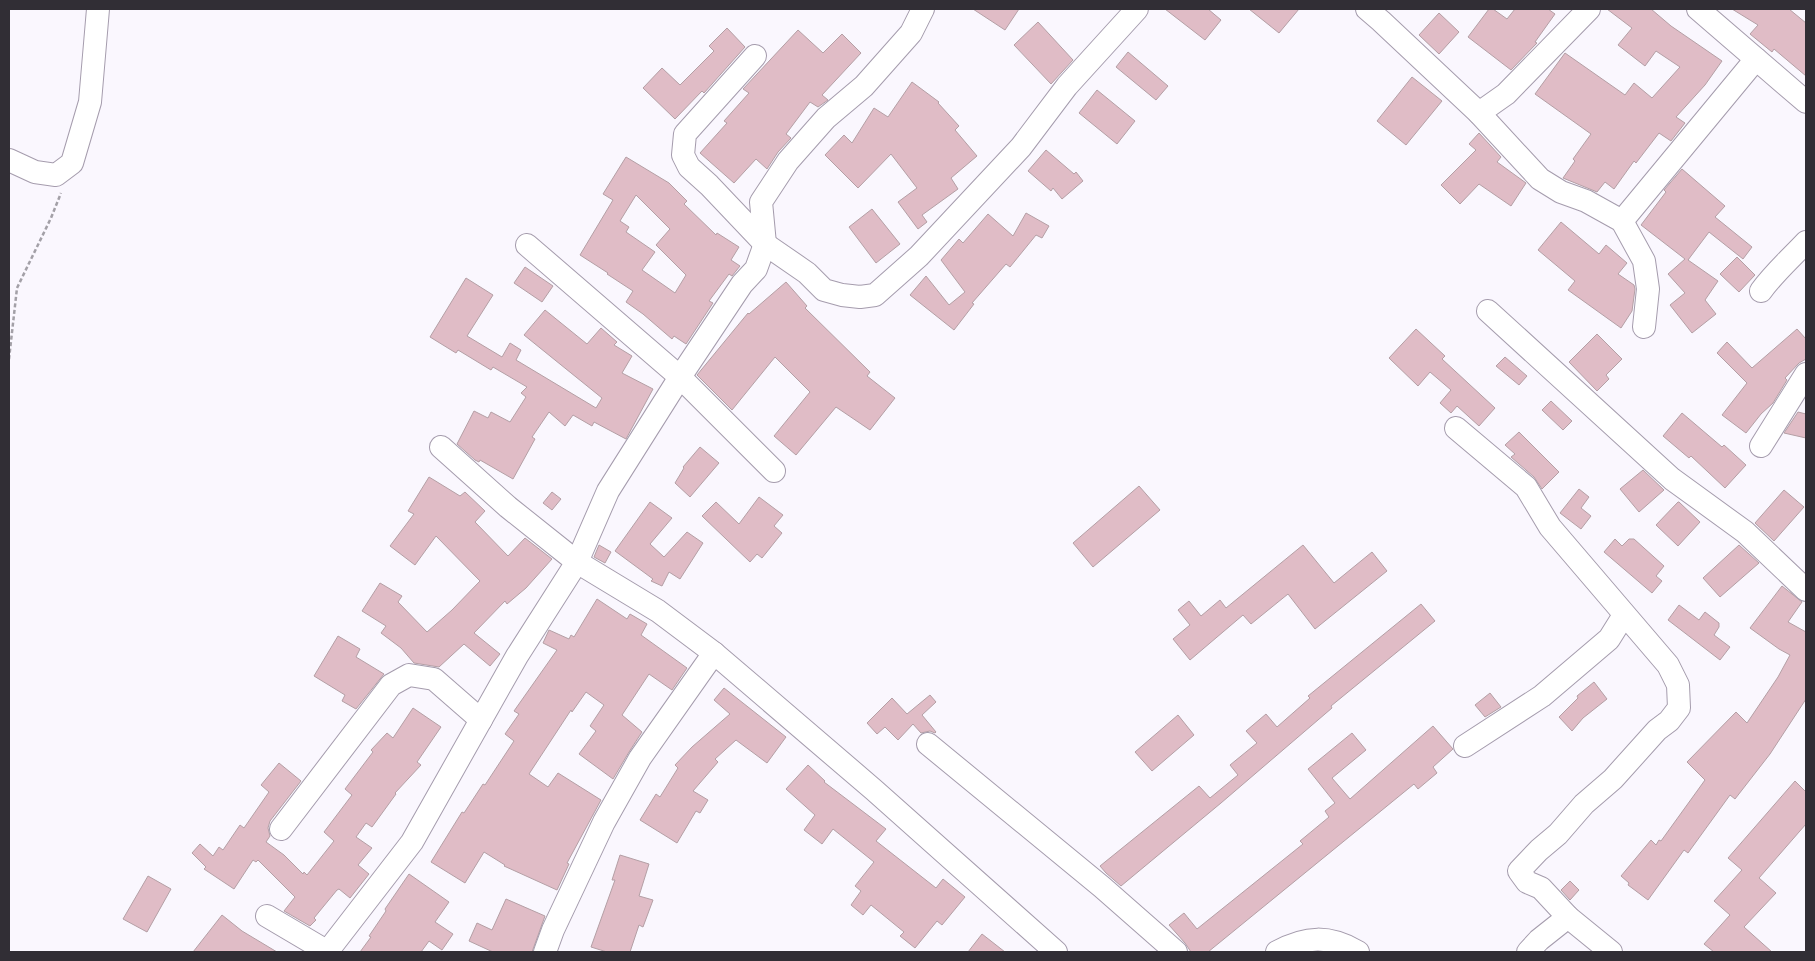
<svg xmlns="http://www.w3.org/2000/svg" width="1815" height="961" viewBox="0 0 1815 961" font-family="'Titillium Web',sans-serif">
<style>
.building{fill:#e0bcc6;stroke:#b49fa5;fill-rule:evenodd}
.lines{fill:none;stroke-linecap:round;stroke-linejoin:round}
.minor-casing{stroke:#a59cad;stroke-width:24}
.path{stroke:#a3a0a7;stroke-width:2.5;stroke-dasharray:4 2.5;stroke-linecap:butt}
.minor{stroke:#fff;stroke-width:22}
</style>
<rect width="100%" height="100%" fill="#faf7fe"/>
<g class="building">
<path d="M973 9H1019L1005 30Z"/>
<path d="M1165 9H1208L1221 20 1205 40Z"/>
<path d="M1249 9H1299L1279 33Z"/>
<path d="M1489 9H1493L1507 19 1515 9H1548L1555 14 1535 42 1537 43 1511 70 1468 37Z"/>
<path d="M1607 9H1651L1671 26 1722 61 1705 85 1676 117 1685 123 1671 141 1659 133 1636 163 1634 161 1614 189 1605 182 1597 192 1563 178 1575 161 1573 159 1591 134 1535 94 1565 53 1625 95 1634 83 1652 98 1680 67 1656 51 1645 66 1618 45 1632 28Z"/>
<path d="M1732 9H1789L1806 23V76L1774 49 1772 52 1750 34 1758 25Z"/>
<path d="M1439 13 1459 32 1439 54 1419 35Z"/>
<path d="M1038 22 1073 60 1051 84 1014 45Z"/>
<path d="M727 28 745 47 704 93 702 91 675 119 643 88 662 68 680 85 714 51 709 46Z"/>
<path d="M798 30 823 53 842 34 861 53 822 95 828 100 818 107 810 102 786 134 791 138 778 152 767 169 756 159 734 183 700 153 727 123 724 121 749 93 743 89Z"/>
<path d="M1128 52 1168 86 1156 100 1116 67Z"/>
<path d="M1412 77 1442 101 1406 145 1377 121Z"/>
<path d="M912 82 939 102 938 103 959 126 955 130 977 156 951 178 958 189 922 215 927 222 918 229 898 202 917 188 891 154 858 188 825 155 844 135 852 143 874 108 888 117Z"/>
<path d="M1097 90 1135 121 1117 144 1079 113Z"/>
<path d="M1479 133 1501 157 1497 162 1526 183 1511 206 1479 184 1460 204 1441 185 1476 150 1469 144Z"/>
<path d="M1046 150 1074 174 1076 172 1083 181 1062 199 1053 188 1051 191 1028 171Z"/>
<path d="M626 157 669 183 687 201 684 204 716 235 717 233 739 247 731 260 740 266 732 276 729 274 709 301 713 303 686 344 674 336 672 339 643 314 626 302 633 291 607 274 608 273 580 255 613 200 603 194ZM636 195 670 229 656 245 686 275 675 293 642 270 655 252 626 232 629 227 620 221Z"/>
<path d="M1682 169 1725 206 1715 217 1752 247 1743 259 1709 232 1688 260 1718 281 1705 300 1716 314 1692 333 1670 305 1685 293 1668 274 1685 259 1641 225 1666 192 1664 190Z"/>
<path d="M872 209 900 244 876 263 849 227Z"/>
<path d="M1026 213 1049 226 1042 238 1036 235 1010 267 1006 264 972 303 974 304 954 330 910 295 926 276 949 305 965 292 941 260 959 239 963 243 988 214 1013 236Z"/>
<path d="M1561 222 1599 254 1606 245 1627 263 1618 274 1634 285 1635 289 1632 311 1621 328 1568 290 1575 281 1538 250Z"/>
<path d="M1737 257 1755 275 1739 292 1720 274Z"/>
<path d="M525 267 553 286 542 302 514 283Z"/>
<path d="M466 278 493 295 467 336 502 357 510 343 521 350 516 360 596 408 602 398 524 335 545 310 587 344 601 328 617 342 614 345 632 356 622 373 653 389 626 439 594 422 592 426 573 415 565 426 549 412 532 437 535 439 513 479 480 460 479 462 475 460 457 444 474 411 488 418 491 412 510 422 526 397 521 393 527 387 493 367 491 370 458 350 456 353 430 337Z"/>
<path d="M786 282 807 306 805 308 870 372 867 376 895 398 870 430 836 407 796 455 774 436 810 392 775 357 732 410 697 375 748 313 749 314Z"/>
<path d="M1416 329 1445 356 1442 359 1495 408 1479 426 1457 406 1451 413 1440 403 1451 390 1430 372 1418 386 1389 358Z"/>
<path d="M1797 329 1806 339V359L1799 363 1785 378 1787 380 1773 403 1761 414 1746 433 1722 415 1747 383 1717 353 1727 342 1752 368Z"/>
<path d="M1597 334 1622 359 1606 375 1609 379 1597 391 1569 362Z"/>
<path d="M1505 357 1527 376 1519 385 1496 366Z"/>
<path d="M1551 401 1572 421 1563 430 1542 410Z"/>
<path d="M1798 412 1806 414V438L1784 433Z"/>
<path d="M1682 413 1722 447 1724 445 1746 465 1725 488 1691 456 1689 458 1663 436Z"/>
<path d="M1519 432 1559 472 1542 489 1534 477 1511 457 1515 454 1505 445Z"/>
<path d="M700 447 719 463 690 497 675 483 684 468 683 467Z"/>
<path d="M1643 470 1664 490 1639 512 1620 489Z"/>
<path d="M429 477 460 496 465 492 485 511 475 522 508 556 525 538 552 559 526 588 507 604 505 601 474 633 500 654 490 666 464 644 439 667 414 663 401 648 381 633 386 626 362 611 380 583 402 596 398 602 427 632 452 610 480 581 436 536 415 565 390 546 414 514 408 511Z"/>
<path d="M1139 486 1160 510 1093 567 1073 543Z"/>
<path d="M1579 489 1589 497 1581 508 1591 516 1581 529 1560 513Z"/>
<path d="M1784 490 1804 507 1774 541 1755 523Z"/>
<path d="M552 492 561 499 552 510 543 503Z"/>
<path d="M759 497 783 515 774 526 782 533 762 558 757 554 750 562 702 516 716 502 739 524Z"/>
<path d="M650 502 672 518 650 544 664 557 687 532 703 543 680 579 669 572 662 586 651 581 653 579 615 551Z"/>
<path d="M1678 502H1679L1700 522 1678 546 1656 525Z"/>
<path d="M1615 539 1622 546 1629 539H1634L1664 566 1656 576 1662 581 1652 593 1604 552Z"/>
<path d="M599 545 611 552 605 563 594 557Z"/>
<path d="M1303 545 1334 583 1372 552 1387 571 1315 629 1288 594 1251 624 1243 615 1190 660 1173 639 1190 625 1178 610 1189 601 1201 616 1220 600 1226 608Z"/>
<path d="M1739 545 1759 563 1720 597 1703 578Z"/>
<path d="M1782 586 1802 602 1788 622 1806 632V699L1770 754 1735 799 1730 795 1688 853 1684 850 1648 900 1628 885 1629 883 1621 876 1651 840 1656 845 1659 840 1661 841 1705 780 1687 762 1736 712 1747 723 1778 677 1790 655 1779 649 1750 628Z"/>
<path d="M597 599 627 619 630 614 647 624 641 635 687 668 672 690 649 674 622 715 642 732 629 752 613 779 579 754 596 731 590 726 604 705 586 692 572 712 571 710 529 774 548 787 558 773 601 800 567 863 569 864 557 890 504 866 505 865 484 852 465 883 431 862 462 812 464 813 483 784 485 785 514 741 505 734 519 714 514 711 557 650 543 643 549 630 569 639 571 635 574 637Z"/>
<path d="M1421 604 1435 621 1331 706 1332 708 1221 803 1121 886 1106 873 1100 866 1199 786 1210 798 1238 775 1230 765 1257 743 1246 731 1266 714 1277 727 1310 698 1308 696Z"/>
<path d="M1679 605 1699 620 1705 612 1719 623V627L1714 635 1730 647 1720 660 1668 620Z"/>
<path d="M338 636 360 649 356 657 384 674 356 709 342 701 345 695 314 676Z"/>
<path d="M1594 682 1607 699 1583 718 1572 731 1559 717 1578 698 1577 696Z"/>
<path d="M724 688 786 737 767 763 736 740 715 759 718 762 693 791 708 800 700 813 696 811 677 843 640 820 656 794 660 797 678 768 675 765 692 747 730 714 714 700Z"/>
<path d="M1490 693 1501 707 1485 717 1475 705Z"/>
<path d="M930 695 936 702 922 715 936 732 935 733 930 731 921 733 913 724 898 740 885 727 877 734 867 723 892 698 907 714Z"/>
<path d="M413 708 441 727 417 762 421 765 395 793 396 794 372 827 366 823 356 837 372 848 358 865 369 874 350 898 339 889 337 890 314 918 316 920 310 926 284 911 295 897 258 860 256 862 253 860 234 889 204 869 206 867 192 853 200 844 213 856 219 847 223 850 240 825 244 828 269 792 261 785 279 763 301 781 270 821 268 828 270 836 266 842 284 855 303 874 304 872 307 875 334 841 324 832 352 795 345 789 373 752 371 750 387 733 393 738Z"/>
<path d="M1178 715 1194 735 1152 771 1135 752Z"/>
<path d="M1433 726 1453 749 1433 767 1437 773 1418 789 1414 784 1208 952H1191L1185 943 1169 925 1184 913 1197 929 1303 844 1300 841 1329 817 1325 811 1335 803 1308 769 1352 733 1366 750 1332 778 1350 799Z"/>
<path d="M808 765 825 781 824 782 886 829 876 841 936 888 943 879 965 897 942 925 937 921 915 948 900 936 904 932 871 905 863 915 851 905 861 891 855 886 874 862 833 829 822 844 804 830 815 815 786 789Z"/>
<path d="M1795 781 1806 792V824L1759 878 1776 893 1744 927 1772 952H1714L1704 944 1730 915 1714 901 1742 870 1728 858Z"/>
<path d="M620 855 649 864 639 896 653 900 643 927 639 925 630 952H607L591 947 615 880H612Z"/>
<path d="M409 874 449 902 435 922 453 934 442 950 429 941 421 952H360L371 937 369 936 386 911 385 909Z"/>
<path d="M148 876 171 889 147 932 123 919Z"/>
<path d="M1570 881 1579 890 1570 900 1561 890Z"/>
<path d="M506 899 545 916 532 952H493L469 941 477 923 492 930Z"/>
<path d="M222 915 242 931 277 952H193Z"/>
<path d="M982 934 1005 952H968Z"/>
</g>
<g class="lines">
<g class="minor-casing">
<g id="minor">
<path d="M1367 9 1381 21 1479 113 1540 179 1561 192 1586 201 1622 221 1644 261 1648 289 1644 327"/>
<path d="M1698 9 1806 102"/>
<path d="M755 56 685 134 683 155 689 167 709 185 765 244 807 273 824 290 842 295 860 297 875 295 919 256 1021 147 1067 86 1137 9"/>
<path d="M1479 113 1506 94 1589 9"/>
<path d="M9 160 35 172 56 175 72 163 90 102 98 9"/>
<path d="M1622 221 1756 59"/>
<path d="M527 245 680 377 774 471"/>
<path d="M1761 291C1774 273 1791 258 1806 242"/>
<path d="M1488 311 1672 479 1745 532 1806 590"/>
<path d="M1456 428 1526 487 1550 527 1668 665 1678 685 1679 708 1669 721 1657 730 1613 779 1584 804 1558 834 1539 850 1519 871 1527 882 1541 888 1568 917 1611 952"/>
<path d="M1761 446 1806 374"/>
<path d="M441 447 508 507 577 562 658 611 714 653 874 790 1056 952"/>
<path d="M928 744 1102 887 1176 952"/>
<path d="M1465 746 1542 696 1609 639 1624 615"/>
<path d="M281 829 391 685 409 675 434 679 481 720"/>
<path d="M267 916 328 952"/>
<path d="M327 952 412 842 517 656 577 562 608 491 680 377 742 284 756 269 765 244 761 202 788 161 826 118 864 86 911 33 923 9"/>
<path d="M545 952 553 930 604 822 640 758 714 653"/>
<path d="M1277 952C1306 936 1329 935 1358 952"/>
<path d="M1528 952 1539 940 1568 917"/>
</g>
</g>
<path class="path" d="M9 359 17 288 51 218 61 193"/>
<use href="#minor" class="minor"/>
</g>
<rect width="1815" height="961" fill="none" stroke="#312e35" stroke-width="20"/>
</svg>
